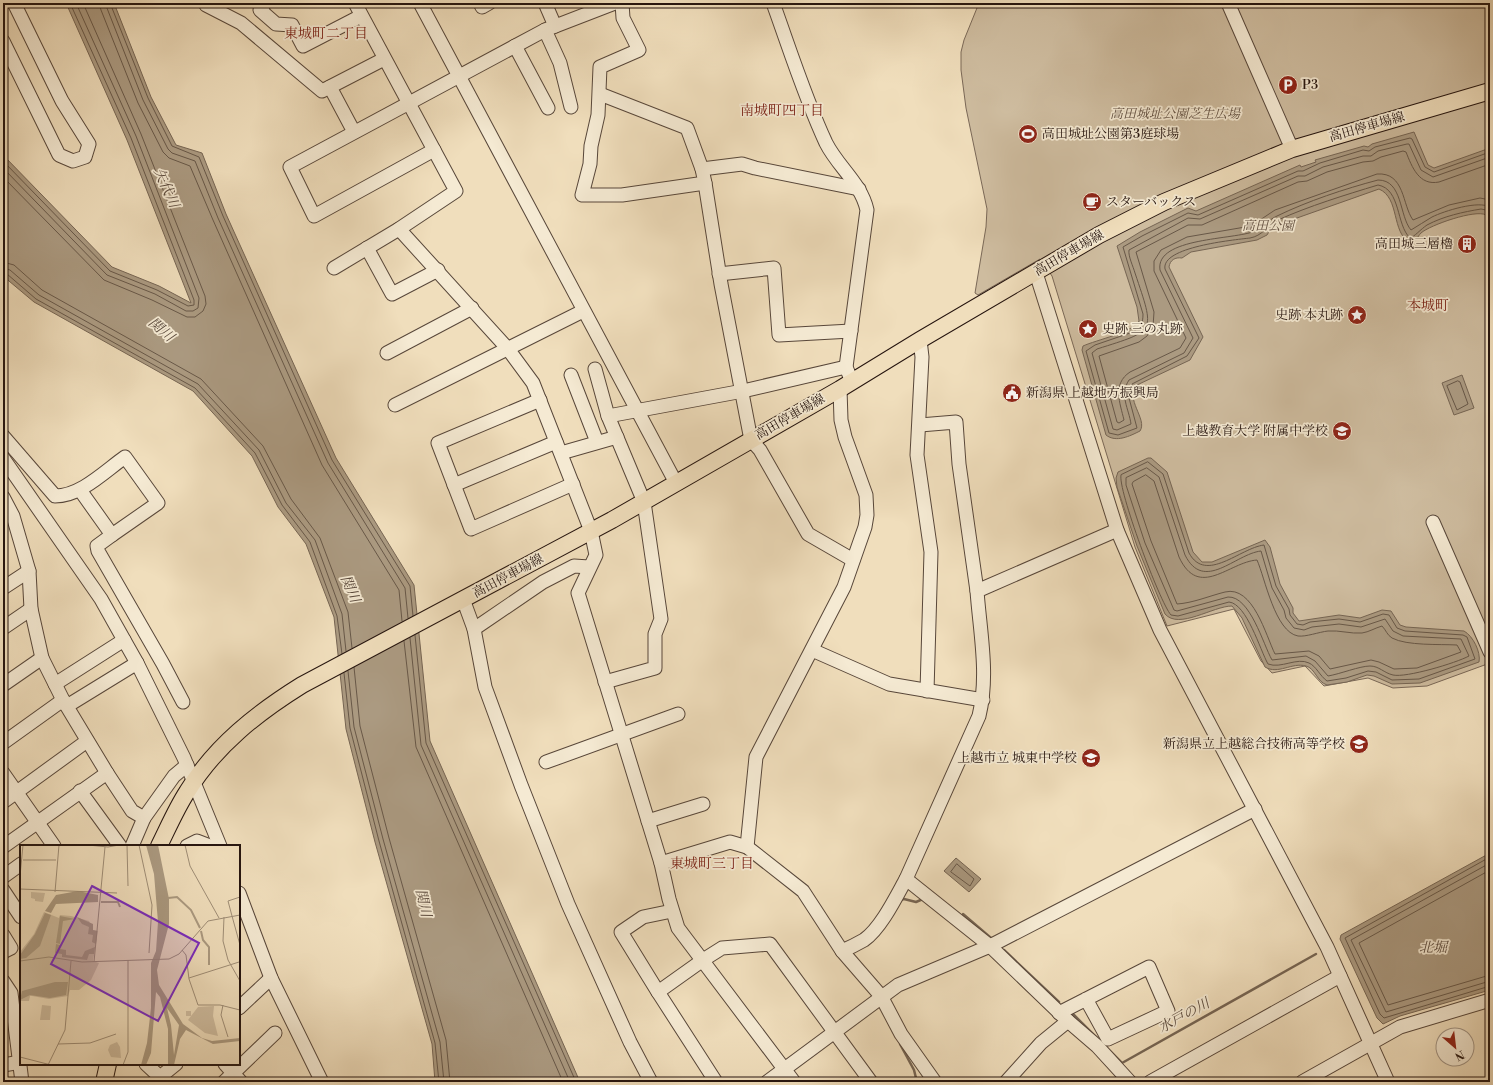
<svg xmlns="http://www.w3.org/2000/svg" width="1493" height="1085" viewBox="0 0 1493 1085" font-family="'Libre Bodoni','Noto Serif JP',serif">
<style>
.green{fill:#cebc9f;stroke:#7a6857}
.water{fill:#ab9a81;stroke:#766553}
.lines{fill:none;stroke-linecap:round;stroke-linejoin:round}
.shore{stroke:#685848;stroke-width:1}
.stream{stroke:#766553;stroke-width:2.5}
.minor-casing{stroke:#58473a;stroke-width:15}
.major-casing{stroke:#26150f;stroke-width:18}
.minor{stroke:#f5ead3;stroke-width:13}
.major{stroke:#f0debc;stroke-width:16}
.labels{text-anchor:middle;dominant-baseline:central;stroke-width:3.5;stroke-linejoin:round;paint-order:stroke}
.poi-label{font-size:13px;fill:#26150f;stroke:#f5ead3;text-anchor:start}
.park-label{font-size:13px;font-style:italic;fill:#614f41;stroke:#f5ead3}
.street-label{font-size:13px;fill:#26150f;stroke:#f5ead3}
.neighbourhood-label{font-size:14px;fill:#7a1f14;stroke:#f5ead3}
.water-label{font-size:14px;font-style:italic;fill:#5b4a3d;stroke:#f5ead3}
.inset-river{fill:none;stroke:#ab9a81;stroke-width:2}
.inset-road{fill:none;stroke:#9f8e77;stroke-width:1}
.view{fill:#7b2cbf;fill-opacity:0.15;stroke:#7b2cbf;stroke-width:2}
.inset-edge{fill:none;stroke:#26150f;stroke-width:2}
</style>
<rect width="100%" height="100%" fill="#f0debc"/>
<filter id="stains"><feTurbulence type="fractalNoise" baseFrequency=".005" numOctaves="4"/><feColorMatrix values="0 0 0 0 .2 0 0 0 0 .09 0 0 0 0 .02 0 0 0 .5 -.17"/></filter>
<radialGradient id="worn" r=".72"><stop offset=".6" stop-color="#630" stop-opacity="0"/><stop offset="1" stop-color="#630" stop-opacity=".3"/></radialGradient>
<path class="green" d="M979 3H1490V663L1427 686 1393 688 1368 678 1324 686 1305 666 1272 673 1261 661 1234 609 1167 626 1135 547 1052 276 1040 259 978 295 975 293 986 227 987 209 966 108 961 70V52L964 40Z"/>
<g class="water">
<path d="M66 3H114L151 97 176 145 202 153 226 214 336 458 414 585 430 741 580 1082H435L432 1044 375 842 346 729 334 617 306 544 278 507 252 456 193 391 34 302 3 276V155L112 267 159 286 191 303 127 140Z"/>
<path d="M1414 132 1428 165 1434 168 1490 148V224L1486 215C1476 209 1430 225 1421 233 1417 237 1417 241 1410 243 1391 232 1400 198 1379 189L1280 224 1270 230 1267 235 1257 240 1191 252 1182 258C1175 257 1170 260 1169 267L1203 337 1190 360 1137 385C1124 399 1148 419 1140 431 1130 436 1116 443 1106 435L1082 350 1083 346C1096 340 1134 332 1139 321L1137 307 1117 246 1140 232 1188 208 1196 211 1300 165 1301 167 1316 162 1315 160 1364 146 1368 147 1372 144Z"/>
<path d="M1462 375 1474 408 1454 415 1442 383Z"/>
<path d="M1148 458H1151L1167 472 1193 552 1202 562H1212L1265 540 1270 547 1280 584 1293 608V613L1299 621 1339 615 1360 618 1382 610 1391 611 1400 625 1406 627 1464 631C1473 636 1481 652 1479 662L1420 683 1392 684 1374 676 1367 675 1347 682 1327 685C1317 682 1315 668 1306 666 1292 662 1278 675 1265 667L1242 618 1232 606C1213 606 1179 630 1165 614L1137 546 1117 487 1116 478 1118 472Z"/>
<path d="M1490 853V990L1400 1016 1383 1024 1377 1018 1340 939 1341 935Z"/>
<path d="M956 858 981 879 969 892 944 871Z"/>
</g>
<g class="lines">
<g class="shore">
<path d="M99 3 101 10 138 103 163 152 169 158 190 166 213 220 322 465 399 590 402 621"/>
<path d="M105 3 143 100 168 149 172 153 195 161 218 218 328 463 405 588 408 618"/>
<path d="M110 3 148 98 172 146 199 157 223 216 332 460 410 586 413 616"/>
<path d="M1490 152 1434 172 1425 167 1412 139 1410 138 1375 147 1369 151 1363 150 1320 163 1303 171H1298L1198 215 1188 213 1142 236 1123 247 1143 314C1143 323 1141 327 1133 332L1095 345 1086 351 1109 433 1118 435 1137 428 1129 398 1132 384 1187 356 1199 338 1165 269C1161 247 1233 240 1250 238 1262 236 1267 226 1278 220 1309 206 1345 195 1378 185 1401 189 1396 225 1410 238 1414 237 1421 229 1427 225 1444 216 1463 212 1481 209L1486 210 1490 214"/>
<path d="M1490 157 1433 177 1421 170 1409 144H1407L1378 151 1371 156H1363L1323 167 1305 176H1298L1200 219 1188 218 1129 250C1128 256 1133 266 1135 273 1155 333 1157 330 1097 349L1092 353 1113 429 1117 430 1131 424C1129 409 1119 395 1129 380L1184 353 1193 338 1160 270C1155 237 1235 240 1255 231 1263 228 1268 220 1277 216 1308 201 1344 189 1378 180 1403 180 1399 216 1411 230 1418 226 1425 221 1432 217 1444 211 1479 200 1490 207"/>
<path d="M3 161 110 271 157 290 188 306 194 305V300L131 138 70 3"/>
<path d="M1490 164 1439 182C1419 186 1412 167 1406 152L1403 151 1381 157 1373 161 1363 162 1327 172 1307 181 1298 182 1202 225H1188L1136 252 1154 312 1153 327 1147 336 1139 342 1099 356 1117 422 1119 423 1124 420C1120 403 1112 384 1130 372L1180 348 1186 338 1154 271V261L1161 250 1187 237 1251 226 1275 210 1377 174C1405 172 1402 205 1413 220L1449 205 1480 198 1490 200"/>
<path d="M3 168 107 275 155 294 186 311H193L198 308 199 298 136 136 76 3"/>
<path d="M3 177 104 280 152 300 187 317H195L203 311 206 304 205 296 141 134 83 3"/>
<path d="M3 262 14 265 42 290 201 379 263 446 291 499 320 538 348 612 352 648"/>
<path d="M3 268 10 270 39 295 198 384 259 450 286 503 315 540 342 614 346 651"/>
<path d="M3 273 7 274 36 299 195 388 255 453 282 505 310 542 337 616 342 654"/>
<path d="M1458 381 1460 382 1468 404 1457 410 1447 386Z"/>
<path d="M1148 462 1163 474 1189 553C1206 584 1240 548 1264 545L1276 586 1289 609 1290 615 1297 624 1303 625 1310 622 1339 619 1360 622 1383 614 1389 615 1397 628 1405 631 1463 635 1467 637 1475 659 1419 679 1392 680 1376 672 1368 671 1346 678 1327 681C1320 676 1316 666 1309 663 1297 657 1281 669 1268 664 1260 650 1247 604 1229 602L1178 616 1171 615C1160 603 1117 488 1121 475Z"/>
<path d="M1147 468 1159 477 1185 555C1204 593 1235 554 1261 551L1272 588 1284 610 1286 618 1294 628 1304 630 1312 627 1339 624 1361 627 1385 619 1393 631 1403 636 1461 639 1469 656C1456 663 1406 678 1393 675 1384 673 1379 666 1370 666 1360 666 1340 674 1328 676L1315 661 1306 656 1272 660C1263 644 1250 596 1228 597L1177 611 1174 610 1145 543 1126 485V478Z"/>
<path d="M1146 475 1154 481 1179 557C1199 600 1229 562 1257 560 1265 578 1275 632 1298 636 1306 637 1319 632 1328 631 1339 630 1351 634 1362 633 1369 632 1375 628 1382 626 1386 630 1387 635 1392 638 1407 646 1440 644 1457 645L1461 652 1417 668 1394 669 1379 662 1371 660 1330 669 1319 656 1309 651 1275 654C1266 636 1253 585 1225 592 1209 596 1193 603 1177 604L1151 541 1132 484 1133 482Z"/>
<path d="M415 635 426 743 576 1082"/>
<path d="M410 638 421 745 570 1082"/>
<path d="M404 641 416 747 563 1082"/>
<path d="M354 667 360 726 389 838 446 1040 450 1082"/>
<path d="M348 671 354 727 383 839 440 1042 444 1082"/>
<path d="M344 673 350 728 379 841 435 1043 439 1082"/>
<path d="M1490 857 1345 938 1380 1014 1384 1018 1490 986"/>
<path d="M1490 863 1351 940 1386 1012 1490 981"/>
<path d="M957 864 974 879 970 886 951 872Z"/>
<path d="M1490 870 1359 943 1388 1005 1490 975"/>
</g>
<g class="stream">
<path d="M900 900 904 899 916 902 923 899"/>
<path d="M963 914 991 938"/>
<path d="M1004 950 1059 1002"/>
<path d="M1073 1014 1122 1063 1316 954"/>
<path d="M900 1044 914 1070 917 1082"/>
</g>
<g class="minor-casing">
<g id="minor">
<path d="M205 3 206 5 241 23 322 91 384 59"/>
<path d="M265 3 260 10 276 24 292 25 303 46 361 16"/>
<path d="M420 3 676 483"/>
<path d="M480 3 482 7 489 3"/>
<path d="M545 3 555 26"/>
<path d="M622 3 623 18 639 50 600 67 598 115 591 146 590 164 582 195H622L705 183"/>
<path d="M773 3C790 50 805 98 826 143 838 167 861 183 867 210L846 367 852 382"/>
<path d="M1228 3 1292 149"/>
<path d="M545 30 560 63 571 107"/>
<path d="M3 41 59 155 73 161 85 157 89 144 62 101 14 3"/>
<path d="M515 46 548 108"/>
<path d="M330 87 354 132"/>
<path d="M600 94 687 128 702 169 705 183 721 284 751 440 760 450 808 534 853 560"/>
<path d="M434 150 314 216 290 167 545 30 615 3"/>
<path d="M702 169 742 164 755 168 859 189"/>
<path d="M399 229 508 349 533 383 591 531 596 555 578 593 661 863 669 899 678 928 794 1082"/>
<path d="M367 248 392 294 438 270"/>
<path d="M334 268 399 229 456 191 355 3"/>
<path d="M1036 273 1117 530 1160 630 1327 947 1388 1082"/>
<path d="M719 274 774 268 779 335 851 331"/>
<path d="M920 340 922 357 917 455 931 552 927 691"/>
<path d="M387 353 472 308"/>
<path d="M595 369 608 416 644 502 661 619 655 634V668L605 682"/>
<path d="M571 375 597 442"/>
<path d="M540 400 438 443 471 529 573 484"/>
<path d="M395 405 583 311"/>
<path d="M608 416 743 391 846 367"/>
<path d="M920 425 956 422 959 464 977 591"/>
<path d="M3 436 55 496C81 496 105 471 125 457L158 503 112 535 80 490"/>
<path d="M561 453 617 437"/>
<path d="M3 458 101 599 124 640"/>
<path d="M454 485 556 442"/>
<path d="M3 497 13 516 29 571 31 609 42 658 63 700 107 773 132 811 144 818 174 776 187 765"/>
<path d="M1433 522 1490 652"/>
<path d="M112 535 97 546 98 551 163 664 183 702"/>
<path d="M3 588 29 571"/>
<path d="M463 599 474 629 485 687 521 785 568 904 630 1042 651 1082"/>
<path d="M3 628 31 609"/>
<path d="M474 629 543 582 574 566 589 567"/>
<path d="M812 650 889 684 983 700"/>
<path d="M55 684 124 640 137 663"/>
<path d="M3 685 42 658"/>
<path d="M67 706 137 663 184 758 220 846"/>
<path d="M3 743 63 700"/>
<path d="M546 762 678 714"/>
<path d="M3 773 54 846"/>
<path d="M80 791 120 846"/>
<path d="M3 802 87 741"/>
<path d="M648 821 703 804"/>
<path d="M132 846 144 818"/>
<path d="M187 846 197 841 210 846"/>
<path d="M3 847 107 773"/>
<path d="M747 847 756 757 844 587 865 527 867 515 866 495 845 437 841 420 840 389"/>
<path d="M661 863 730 842 747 847 803 891 842 951 881 996 901 1034 935 1082"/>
<path d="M3 877 21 864"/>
<path d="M906 879 990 946 1068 1021 1097 1046 1130 1082"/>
<path d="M3 890 21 917"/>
<path d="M239 893 271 978 322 1082"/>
<path d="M3 935 11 948 3 952"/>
<path d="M842 951C849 948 857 944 864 940 881 928 896 897 906 879L979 716C989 675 980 632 977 591L1117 530"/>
<path d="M3 981 11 993 22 1082"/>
<path d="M658 992 621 932 643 917 672 911"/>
<path d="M239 1008 271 978"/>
<path d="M1059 1013 1149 967 1168 1011 1108 1039 1086 999"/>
<path d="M146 1064 160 1077 176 1064"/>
<path d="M225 1064 241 1082"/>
<path d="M3 1065 21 1062"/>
<path d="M224 1082 275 1033"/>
<path d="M716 1082 658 992 703 960 722 948 770 944 871 1082"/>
<path d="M767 1082 898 985 990 946 1255 809"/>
<path d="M1006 1082 1041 1043 1068 1021"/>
<path d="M1150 1082 1340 976"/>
<path d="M1302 1082 1400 1027 1490 1000"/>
</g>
</g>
<g class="major-casing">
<g id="major">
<path d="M159 846C168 828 176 809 187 792 215 746 257 713 302 685L612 520 840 389 920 340 1099 235 1164 202 1292 149 1490 91"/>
<path d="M104 1082 108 1064"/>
</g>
</g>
<use href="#minor" class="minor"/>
<use href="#major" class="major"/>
</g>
<defs>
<g id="parking-disc" transform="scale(1)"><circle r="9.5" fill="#8f2418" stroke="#f5ead3"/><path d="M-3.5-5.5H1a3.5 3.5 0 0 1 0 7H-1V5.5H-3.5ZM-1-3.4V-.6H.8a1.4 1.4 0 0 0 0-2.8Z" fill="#fff"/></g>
<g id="stadium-disc" transform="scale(1)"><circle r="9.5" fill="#8f2418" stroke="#f5ead3"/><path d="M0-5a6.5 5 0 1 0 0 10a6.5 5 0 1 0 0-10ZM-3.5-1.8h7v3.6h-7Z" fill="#fff"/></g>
<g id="cafe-disc" transform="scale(1)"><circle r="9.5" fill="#8f2418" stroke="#f5ead3"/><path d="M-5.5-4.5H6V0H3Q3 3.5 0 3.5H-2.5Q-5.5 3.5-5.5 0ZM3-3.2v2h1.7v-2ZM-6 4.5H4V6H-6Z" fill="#fff"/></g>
<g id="building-disc" transform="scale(1)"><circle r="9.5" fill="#8f2418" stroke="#f5ead3"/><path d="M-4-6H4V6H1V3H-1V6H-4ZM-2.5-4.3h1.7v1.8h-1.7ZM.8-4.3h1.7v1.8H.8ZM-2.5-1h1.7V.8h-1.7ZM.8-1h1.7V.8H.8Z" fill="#fff"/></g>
<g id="sight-disc" transform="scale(1)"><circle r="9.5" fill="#8f2418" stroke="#f5ead3"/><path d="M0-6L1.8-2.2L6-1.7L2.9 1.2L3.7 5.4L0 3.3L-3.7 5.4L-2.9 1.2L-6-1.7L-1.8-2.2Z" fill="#fff"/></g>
<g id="civic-disc" transform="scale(1)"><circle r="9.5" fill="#8f2418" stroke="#f5ead3"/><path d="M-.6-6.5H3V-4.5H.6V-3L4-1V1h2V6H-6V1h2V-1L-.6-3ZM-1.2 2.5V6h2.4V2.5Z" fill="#fff"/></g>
<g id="school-disc" transform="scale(1)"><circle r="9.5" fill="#8f2418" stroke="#f5ead3"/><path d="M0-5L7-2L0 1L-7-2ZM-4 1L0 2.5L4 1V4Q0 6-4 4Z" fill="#fff"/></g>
</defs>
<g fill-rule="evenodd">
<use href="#parking-disc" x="1288" y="85"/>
<use href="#stadium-disc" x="1028" y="134"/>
<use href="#cafe-disc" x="1092" y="202"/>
<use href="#building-disc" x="1467" y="244"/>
<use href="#sight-disc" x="1357" y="315"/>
<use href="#sight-disc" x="1088" y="329"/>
<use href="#civic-disc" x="1012" y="393"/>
<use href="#school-disc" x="1342" y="431"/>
<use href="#school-disc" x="1359" y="744"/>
<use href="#school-disc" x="1091" y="758"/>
</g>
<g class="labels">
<g class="poi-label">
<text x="1302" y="85">P3</text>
<text x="1042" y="134">高田城址公園第3庭球場</text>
<text x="1106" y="202">スターバックス</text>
<text x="1453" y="244" text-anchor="end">高田城三層櫓</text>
<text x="1343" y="315" text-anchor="end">史跡 本丸跡</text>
<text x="1102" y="329">史跡 三の丸跡</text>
<text x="1026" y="393">新潟県 上越地方振興局</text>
<text x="1328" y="431" text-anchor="end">上越教育大学 附属中学校</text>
<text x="1345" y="744" text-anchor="end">新潟県立上越総合技術高等学校</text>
<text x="1077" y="758" text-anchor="end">上越市立 城東中学校</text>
</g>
<g class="park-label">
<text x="1175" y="114">高田城址公園芝生広場</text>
<text x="1268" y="226">高田公園</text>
</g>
<g class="street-label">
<text transform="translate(1367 127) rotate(-16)">高田停車場線</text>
<text transform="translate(1069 253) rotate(-30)">高田停車場線</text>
<text transform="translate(790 417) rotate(-30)">高田停車場線</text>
<text transform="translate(508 576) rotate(-28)">高田停車場線</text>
</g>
<g class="neighbourhood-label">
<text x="326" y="34">東城町二丁目</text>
<text x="782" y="111">南城町四丁目</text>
<text x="1428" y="306">本城町</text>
<text x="712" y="864">東城町三丁目</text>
</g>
<g class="water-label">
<text transform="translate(166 188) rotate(66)">矢代川</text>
<text transform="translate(161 330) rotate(41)">関川</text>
<text transform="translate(350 589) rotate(67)">関川</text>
<text transform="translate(423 903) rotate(77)">関川</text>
<text x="1433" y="948">北堀</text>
<text transform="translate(1184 1016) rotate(-29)">水戸の川</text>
</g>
</g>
<g transform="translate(20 845)">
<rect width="220" height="220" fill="#f0debc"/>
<path d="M11 47 25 48 23 57 15 56V54L11 53ZM24 67 39 73 40 70 51 71 69 76 73 85 78 86 73 116 79 118 71 135 59 145H50L48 151 29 154 12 151H10L9 156H0V107L14 89ZM22 160 31 161 30 175H20ZM194 161 193 171 198 191 185 188 168 175 171 171H166V166H171V171L178 162ZM97 197 100 202 101 213 91 212 88 205 90 200Z" fill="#cebc9f"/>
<path d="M126 0H138L149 54V79L137 125 139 140 163 179 182 193 192 196 220 193V196L193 199 166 185 160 194 154 220H148V184L140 152 136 147 131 208 126 220H121L127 198 131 163V118L136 106 138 77 134 29ZM147 163 159 180 154 210 151 180ZM58 46 78 50V57L36 59 31 68 25 66 36 50ZM25 68 31 70 20 101 6 113 0 114V110L15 89ZM40 71 55 74 43 76 40 99 36 98ZM57 72 73 79V85L77 86 76 99 72 97 73 90 68 89 69 82 62 79ZM36 99 40 100V104L46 105V110L62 112 65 106 75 102 74 109H69L67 115 42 112V109L35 108ZM35 137H48L46 150 30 153 10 150 0 155 2 146Z" fill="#ab9a81" fill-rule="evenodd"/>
<path class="inset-river" d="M148 53 157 52 171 65 180 83M81 57H98L100 62M181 86 183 95 189 102V120"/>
<path class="inset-road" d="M68 0 88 2 99 0M107 0 108 41M119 0 132 60 129 108M165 0 170 21 199 73M3 15H36M0 31 3 0M0 44 97 48M35 47 39 0M212 71 208 56 220 52M212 71 220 100M204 72 203 96 208 115 220 136M162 105 166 110 169 134 178 160H200L220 165M0 116 29 112 62 117 149 114 159 109 188 76 220 70M74 117 85 2M169 133 219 117M203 160 201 170 208 192M38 199 70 198 96 189M0 212 31 220M28 220 45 185 51 116M103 220 108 207V115"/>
<path class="view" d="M72 41 179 98 138 176 31 119Z"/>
<rect width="220" height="220" class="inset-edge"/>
</g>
<rect width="1493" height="1085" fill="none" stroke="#f0debc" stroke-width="16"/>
<rect x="4" y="4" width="1485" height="1077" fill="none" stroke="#26150f" stroke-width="2"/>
<rect x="8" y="8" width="1477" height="1069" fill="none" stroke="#26150f"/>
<g transform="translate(1455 1047) rotate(152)"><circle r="19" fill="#f5ead3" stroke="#a29585"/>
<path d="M0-3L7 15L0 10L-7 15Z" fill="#8f2418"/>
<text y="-6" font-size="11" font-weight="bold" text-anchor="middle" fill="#26150f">N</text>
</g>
<rect width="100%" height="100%" filter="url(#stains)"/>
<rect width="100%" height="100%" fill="url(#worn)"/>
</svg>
